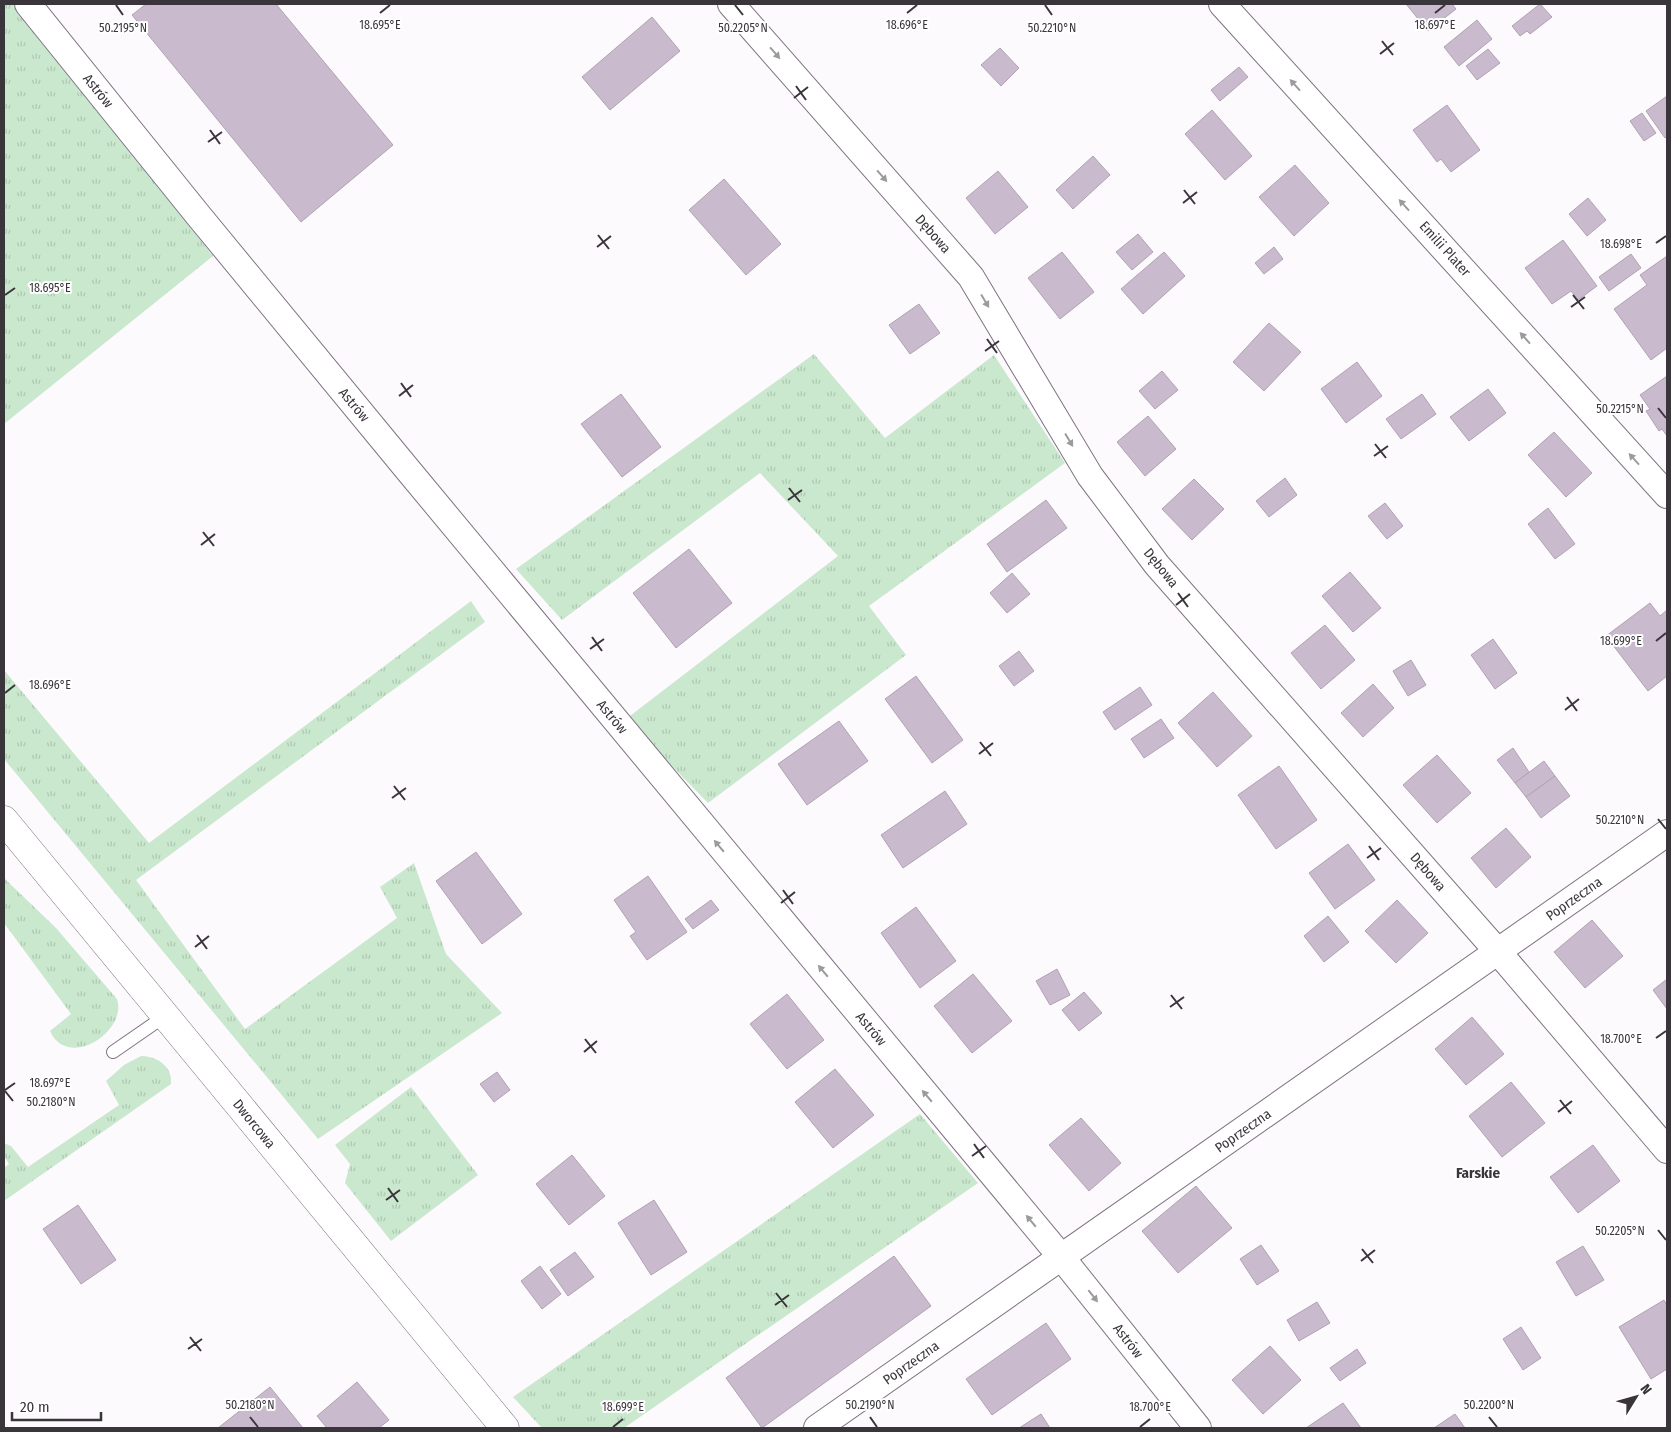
<svg xmlns="http://www.w3.org/2000/svg" width="1671" height="1432" viewBox="0 0 1671 1432" font-family="'Fira Sans Condensed',sans-serif">
<style>
.grass{fill:url(#grass-tufts)}
.building{fill:#c9bbcd;stroke:#b0a2b3}
.lines{fill:none;stroke-linecap:round;stroke-linejoin:round}
.lane-casing{stroke:#807383;stroke-width:14}
.street-casing{stroke:#807383;stroke-width:28}
.secondary-casing{stroke:#807383;stroke-width:29}
.lane{stroke:#fff;stroke-width:12}
.street{stroke:#fff;stroke-width:26}
.secondary{stroke:#fff;stroke-width:28}
.oneway{fill:#9c9a9d}
.ticks{fill:none;stroke:#3a343b;stroke-width:2}
.labels{text-anchor:middle;dominant-baseline:central;stroke-width:4;stroke-linejoin:round;paint-order:stroke}
.street-label{font-size:14px;fill:#3a343b;stroke:#fff}
.neighbourhood-label{font-size:15px;font-weight:bold;fill:#3a343b;stroke:#fff}
.ticks-label{font-size:12px;text-anchor:middle;fill:#3a343b;stroke:#fff;stroke-width:4;stroke-linejoin:round;paint-order:stroke}
</style>
<defs>
<pattern id="grass-tufts" width="24" height="20" patternUnits="userSpaceOnUse" patternTransform="scale(1.25)"><rect width="24" height="20" fill="#cae8cd"/><path d="M3 7l-1-3M5 7V3M7 7l1-3M15 17l-1-3M17 17v-4M19 17l1-3" fill="none" stroke="#aec8b1"/></pattern>
</defs>
<rect width="100%" height="100%" fill="#fdfafd"/>
<g class="grass">
<path d="M4 4H13L24 16 213 256 4 424Z"/>
<path d="M814 354 885 438 994 355 1065 463 869 606 906 655 708 803 626 719 838 556 760 473 562 620 516 569Z"/>
<path d="M471 601 485 622 136 880 245 1029 397 918 380 887 414 863 446 954 502 1013 318 1139 4 759V670L149 843Z"/>
<path d="M4 878 56 928 117 999C128 1031 68 1071 50 1031L71 1014 4 923Z"/>
<path d="M141 1056C156 1056 173 1066 171 1084L4 1201V1168L9 1164 4 1156V1143L11 1146 28 1167 119 1105 106 1081 124 1065Z"/>
<path d="M411 1087 478 1175 391 1241 345 1183 350 1164 335 1145Z"/>
<path d="M920 1114 978 1183 624 1428H542L513 1397Z"/>
</g>
<g class="building">
<path d="M146 4H276L393 145 301 222 132 15Z"/>
<path d="M1406 4H1452L1456 9 1428 31Z"/>
<path d="M1540 4 1552 17 1530 34 1527 31 1520 36 1512 26Z"/>
<path d="M652 17 680 51 610 110 582 77Z"/>
<path d="M1477 20 1492 39 1459 66 1444 47Z"/>
<path d="M1000 48 1019 68 1001 86 981 65Z"/>
<path d="M1488 49 1500 63 1477 80 1466 66Z"/>
<path d="M1239 67 1248 77 1220 101 1211 90Z"/>
<path d="M1667 96V136L1665 138 1646 111Z"/>
<path d="M1447 105 1480 150 1451 172 1441 159 1437 162 1413 130Z"/>
<path d="M1212 110 1252 156 1225 180 1185 134Z"/>
<path d="M1642 113 1656 133 1644 141 1630 121Z"/>
<path d="M1093 156 1110 175 1073 209 1056 190Z"/>
<path d="M1295 165 1329 203 1294 236 1259 197Z"/>
<path d="M998 171 1028 207 995 234 966 198Z"/>
<path d="M724 179 781 244 746 275 689 210Z"/>
<path d="M1588 198 1606 220 1587 236 1569 214Z"/>
<path d="M1138 234 1153 252 1132 270 1116 252Z"/>
<path d="M1563 240 1597 286 1578 300 1571 291 1552 304 1525 268Z"/>
<path d="M1274 247 1283 259 1264 274 1255 263Z"/>
<path d="M1062 252 1094 292 1060 319 1028 278Z"/>
<path d="M1164 252 1185 276 1143 314 1121 289Z"/>
<path d="M1631 254 1641 268 1609 291 1599 277Z"/>
<path d="M1667 256V348L1651 360 1614 309 1647 285 1640 275Z"/>
<path d="M919 304 940 333 910 354 889 325Z"/>
<path d="M1269 323 1301 352 1264 391 1233 362Z"/>
<path d="M1357 362 1382 396 1346 423 1321 389Z"/>
<path d="M1162 371 1178 390 1155 409 1139 391Z"/>
<path d="M1667 376V436L1662 429 1659 431 1646 411 1650 409 1640 395Z"/>
<path d="M1488 389 1506 413 1469 441 1450 417Z"/>
<path d="M621 394 661 447 622 477 581 424Z"/>
<path d="M1422 394 1436 414 1401 439 1386 419Z"/>
<path d="M1148 416 1176 449 1145 476 1117 442Z"/>
<path d="M1554 432 1592 473 1566 497 1528 455Z"/>
<path d="M1285 478 1297 495 1269 517 1256 501Z"/>
<path d="M1194 479 1224 509 1192 540 1162 509Z"/>
<path d="M1046 500 1067 528 1007 572 987 544Z"/>
<path d="M1385 503 1403 526 1387 539 1368 516Z"/>
<path d="M1548 508 1575 544 1555 559 1528 524Z"/>
<path d="M689 549 732 603 676 648 633 593Z"/>
<path d="M1350 572 1381 608 1353 632 1322 596Z"/>
<path d="M1012 573 1030 594 1007 613 990 593Z"/>
<path d="M1650 603 1660 616 1667 610V676L1648 691 1606 636Z"/>
<path d="M1325 625 1355 660 1321 689 1291 653Z"/>
<path d="M1493 639 1517 673 1495 689 1471 655Z"/>
<path d="M1019 651 1034 671 1014 686 999 666Z"/>
<path d="M1411 660 1426 685 1408 696 1393 671Z"/>
<path d="M916 676 963 740 932 763 885 699Z"/>
<path d="M1373 684 1394 708 1363 737 1341 713Z"/>
<path d="M1140 687 1152 705 1115 730 1103 712Z"/>
<path d="M1213 692 1252 736 1217 767 1178 723Z"/>
<path d="M1161 719 1174 738 1144 758 1131 739Z"/>
<path d="M839 721 868 761 807 805 778 764Z"/>
<path d="M1513 748 1529 772 1515 783 1497 760Z"/>
<path d="M1437 755 1471 793 1437 823 1403 785Z"/>
<path d="M1544 761 1555 776 1526 797 1515 783Z"/>
<path d="M1279 766 1317 820 1276 849 1238 795Z"/>
<path d="M1555 776 1570 796 1541 818 1526 797Z"/>
<path d="M945 791 967 824 903 868 881 835Z"/>
<path d="M1506 828 1531 857 1496 888 1471 858Z"/>
<path d="M1348 844 1375 880 1335 909 1309 873Z"/>
<path d="M476 852 522 914 482 944 436 881Z"/>
<path d="M648 876 687 932 647 960 630 936 636 932 614 900Z"/>
<path d="M711 900 719 910 693 929 685 919Z"/>
<path d="M1397 900 1428 933 1396 963 1365 931Z"/>
<path d="M916 907 956 961 920 988 881 933Z"/>
<path d="M1328 916 1349 942 1324 962 1304 936Z"/>
<path d="M1592 920 1623 956 1585 988 1554 952Z"/>
<path d="M1057 969 1070 995 1050 1005 1036 981Z"/>
<path d="M973 974 1012 1021 972 1053 934 1006Z"/>
<path d="M1667 979V1009L1653 990Z"/>
<path d="M1084 992 1102 1013 1079 1031 1062 1010Z"/>
<path d="M787 994 824 1040 787 1069 750 1024Z"/>
<path d="M1472 1017 1504 1054 1466 1085 1435 1049Z"/>
<path d="M835 1069 874 1115 833 1148 795 1102Z"/>
<path d="M497 1072 510 1090 494 1102 480 1084Z"/>
<path d="M1511 1082 1545 1123 1502 1157 1469 1116Z"/>
<path d="M1081 1118 1121 1163 1089 1191 1049 1145Z"/>
<path d="M1593 1145 1620 1181 1578 1213 1550 1177Z"/>
<path d="M572 1155 605 1196 569 1225 536 1184Z"/>
<path d="M1196 1186 1232 1228 1178 1273 1142 1231Z"/>
<path d="M654 1200 687 1252 651 1275 618 1223Z"/>
<path d="M78 1205 116 1260 81 1284 43 1229Z"/>
<path d="M1261 1245 1279 1271 1257 1285 1240 1259Z"/>
<path d="M1583 1246 1604 1280 1576 1296 1556 1262Z"/>
<path d="M575 1252 594 1277 568 1296 550 1270Z"/>
<path d="M894 1256 931 1306 762 1428 726 1378Z"/>
<path d="M540 1266 561 1294 542 1309 521 1281Z"/>
<path d="M1664 1300 1667 1306V1369L1651 1379 1619 1327Z"/>
<path d="M1317 1302 1330 1323 1299 1341 1287 1320Z"/>
<path d="M1046 1323 1071 1359 992 1415 966 1379Z"/>
<path d="M1521 1327 1541 1358 1523 1370 1503 1339Z"/>
<path d="M1270 1346 1301 1380 1263 1414 1232 1380Z"/>
<path d="M1357 1349 1366 1363 1340 1381 1330 1368Z"/>
<path d="M357 1382 389 1420 379 1428H327L317 1416Z"/>
<path d="M270 1387 303 1428H218Z"/>
<path d="M1343 1403 1361 1428H1306Z"/>
<path d="M1041 1414 1050 1428H1019Z"/>
<path d="M1455 1414 1465 1428H1434Z"/>
</g>
<g class="lines">
<g class="lane-casing">
<path id="lane" d="M113 1052 165 1016"/>
</g>
<g class="street-casing">
<g id="street">
<path d="M28 4 198 215 408 470 1062 1258 1198 1428"/>
<path d="M731 4 971 277 1090 476 1157 565 1499 953 1667 1150"/>
<path d="M1222 4 1667 495"/>
<path d="M817 1428 1667 833"/>
</g>
</g>
<g class="secondary-casing">
<path id="secondary" d="M4 820 505 1428"/>
</g>
<use href="#lane" class="lane"/>
<use href="#street" class="street"/>
<use href="#secondary" class="secondary"/>
</g>
<defs><path id="oneway-solid" d="M-6-.8H1V-3.2L6.5 0L1 3.2V.8H-6Z" transform="scale(1.25)"/></defs>
<g class="oneway">
<use href="#oneway-solid" transform="translate(775 53) rotate(49)"/>
<use href="#oneway-solid" transform="translate(1295 85) rotate(-132)"/>
<use href="#oneway-solid" transform="translate(882 176) rotate(49)"/>
<use href="#oneway-solid" transform="translate(1404 205) rotate(-132)"/>
<use href="#oneway-solid" transform="translate(985 301) rotate(59)"/>
<use href="#oneway-solid" transform="translate(1525 338) rotate(-132)"/>
<use href="#oneway-solid" transform="translate(1069 440) rotate(59)"/>
<use href="#oneway-solid" transform="translate(1634 459) rotate(-132)"/>
<use href="#oneway-solid" transform="translate(719 846) rotate(-130)"/>
<use href="#oneway-solid" transform="translate(823 971) rotate(-130)"/>
<use href="#oneway-solid" transform="translate(927 1096) rotate(-130)"/>
<use href="#oneway-solid" transform="translate(1031 1221) rotate(-130)"/>
<use href="#oneway-solid" transform="translate(1093 1296) rotate(52)"/>
</g>
<path class="ticks" d="M116 5 123 15M735 5 743 15M1045 5 1052 15M380 13 390 5M907 13 917 5M1435 13 1445 5M1382 41 1393 55M1380 54 1394 43M796 86 806 100M794 98 808 87M210 130 220 144M208 142 222 132M1184 190 1195 204M1183 203 1197 192M598 235 609 249M1656 243 1666 236M597 247 611 236M5 295 15 288M1573 295 1584 309M1571 307 1585 297M987 339 997 353M985 351 999 341M401 383 411 397M399 396 413 385M1658 408 1666 418M1375 444 1386 458M1374 456 1388 446M789 488 800 502M788 500 802 490M203 532 214 546M201 545 215 534M1178 593 1188 607M1176 605 1190 594M592 637 602 651M1656 641 1666 633M590 649 604 639M5 693 15 685M1567 697 1577 711M1565 710 1579 699M980 742 991 756M979 754 993 743M394 786 405 800M392 798 406 788M1658 819 1666 829M1369 846 1379 860M1367 858 1381 848M783 890 793 904M781 903 795 892M197 935 207 949M195 947 209 936M1171 995 1182 1009M1170 1007 1184 997M1656 1038 1666 1031M585 1039 596 1053M584 1052 597 1041M5 1090 15 1083M5 1091 13 1101M1560 1100 1571 1114M1558 1112 1572 1101M974 1144 984 1158M972 1156 986 1146M388 1188 398 1202M386 1200 400 1190M1658 1230 1666 1240M1362 1249 1373 1263M1361 1261 1375 1250M776 1293 787 1307M775 1305 789 1295M190 1337 201 1351M188 1349 202 1339M250 1417 258 1427M870 1417 877 1427M1489 1417 1497 1427M613 1427 623 1419M1140 1427 1150 1419"/>
<g class="labels">
<g class="street-label">
<text transform="translate(98 91) rotate(51)">Astrów</text>
<text transform="translate(933 234) rotate(49)">Dębowa</text>
<text transform="translate(1445 249) rotate(48)">Emilii Plater</text>
<text transform="translate(354 405) rotate(50)">Astrów</text>
<text transform="translate(1161 568) rotate(51)">Dębowa</text>
<text transform="translate(612 717) rotate(50)">Astrów</text>
<text transform="translate(1428 872) rotate(49)">Dębowa</text>
<text transform="translate(1574 899) rotate(-35)">Poprzeczna</text>
<text transform="translate(871 1029) rotate(50)">Astrów</text>
<text transform="translate(254 1124) rotate(51)">Dworcowa</text>
<text transform="translate(1243 1131) rotate(-35)">Poprzeczna</text>
<text transform="translate(1128 1341) rotate(52)">Astrów</text>
<text transform="translate(911 1363) rotate(-35)">Poprzeczna</text>
</g>
<g class="neighbourhood-label">
<text x="1478" y="1173">Farskie</text>
</g>
</g>
<g class="ticks-label">
<text x="380" y="29">18.695°E</text>
<text x="907" y="29">18.696°E</text>
<text x="1435" y="29">18.697°E</text>
<text x="123" y="32">50.2195°N</text>
<text x="743" y="32">50.2205°N</text>
<text x="1052" y="32">50.2210°N</text>
<text x="1621" y="248">18.698°E</text>
<text x="50" y="292">18.695°E</text>
<text x="1620" y="413">50.2215°N</text>
<text x="1621" y="645">18.699°E</text>
<text x="50" y="689">18.696°E</text>
<text x="1620" y="824">50.2210°N</text>
<text x="1621" y="1043">18.700°E</text>
<text x="50" y="1087">18.697°E</text>
<text x="51" y="1106">50.2180°N</text>
<text x="1620" y="1235">50.2205°N</text>
<text x="250" y="1409">50.2180°N</text>
<text x="870" y="1409">50.2190°N</text>
<text x="1489" y="1409">50.2200°N</text>
<text x="623" y="1411">18.699°E</text>
<text x="1150" y="1411">18.700°E</text>
</g>
<rect width="1671" height="1432" fill="none" stroke="#3a343b" stroke-width="10"/>
<g transform="translate(1636 1397) rotate(53)" stroke="#ffffff" stroke-width="4" paint-order="stroke">
<path d="M0-4L9 19L0 12L-9 19Z" fill="#3a343b"/>
<text y="-8" font-size="14" font-weight="bold" text-anchor="middle" fill="#3a343b">N</text>
</g>
<path d="M12 1412v8h89v-8" fill="none" stroke="#3a343b" stroke-width="2.5"/>
<text x="20" y="1412" font-size="15" fill="#3a343b" stroke="#ffffff" stroke-width="4" paint-order="stroke">20 m</text>
</svg>
